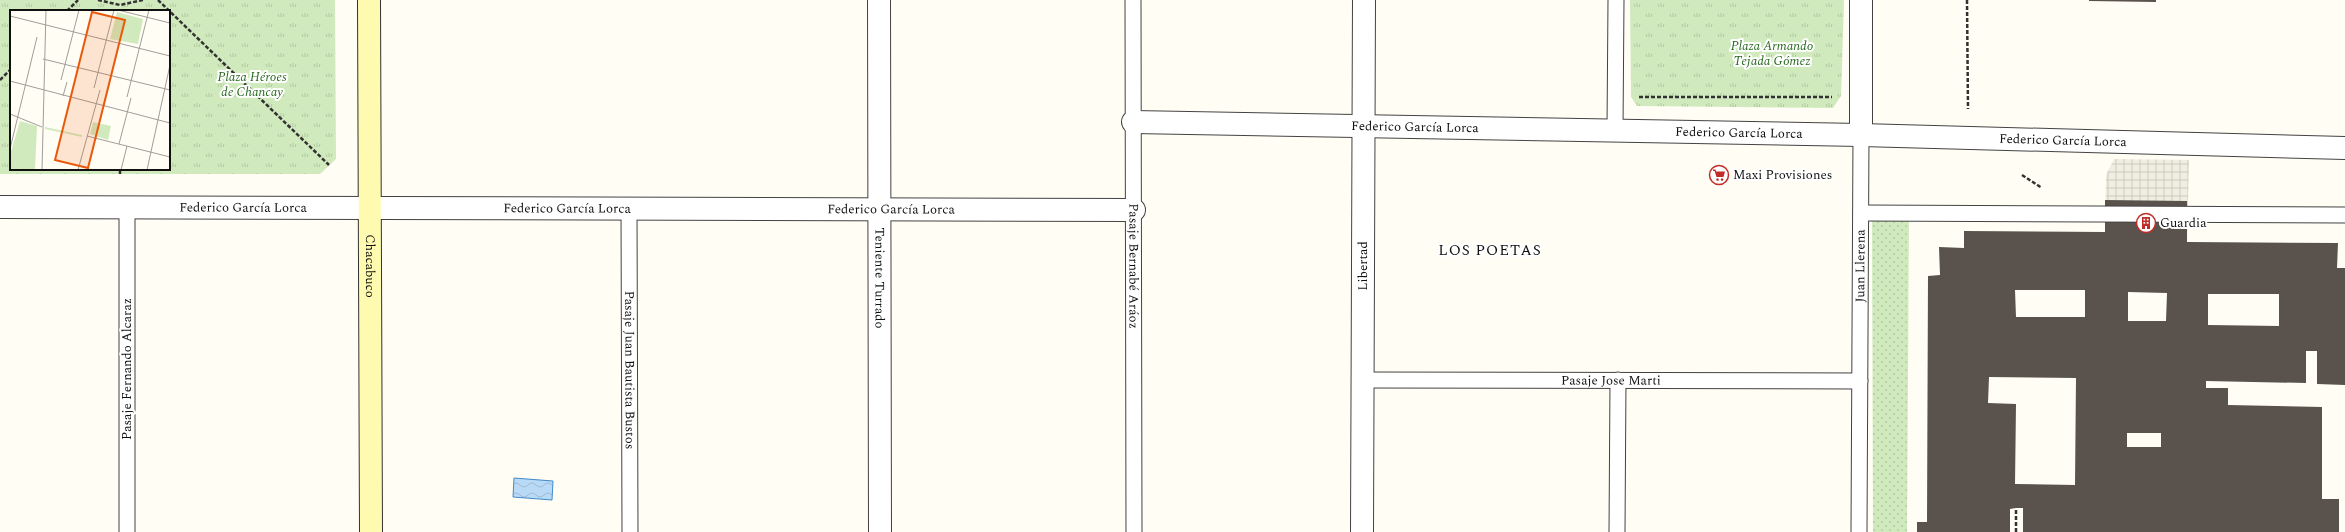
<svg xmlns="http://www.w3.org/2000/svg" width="2345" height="532" viewBox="0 0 2345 532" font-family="Spectral,serif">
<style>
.grass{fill:url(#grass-dots)}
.park{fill:url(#park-tufts);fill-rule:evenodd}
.plaza{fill:url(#plaza-grid)}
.water{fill:url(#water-waves);stroke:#408acc}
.building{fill:#59524d;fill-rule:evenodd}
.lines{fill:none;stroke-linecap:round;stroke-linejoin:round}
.lane-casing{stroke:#434343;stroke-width:17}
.street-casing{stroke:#434343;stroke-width:24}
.secondary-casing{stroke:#323232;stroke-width:24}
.path{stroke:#323232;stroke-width:2.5;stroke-dasharray:4 2;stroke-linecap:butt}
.lane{stroke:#fff;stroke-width:15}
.street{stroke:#fff;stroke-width:22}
.secondary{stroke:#fefbb0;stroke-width:22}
.labels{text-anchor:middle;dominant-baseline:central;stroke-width:4;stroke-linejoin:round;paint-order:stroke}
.park-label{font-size:13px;font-style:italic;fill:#296920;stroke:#fff}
.street-label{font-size:13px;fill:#101010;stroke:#fff}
.poi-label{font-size:13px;fill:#101010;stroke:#fff;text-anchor:start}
.quarter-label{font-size:15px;letter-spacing:1px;fill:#101010;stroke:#fff}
.inset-road{fill:none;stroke:#9f9e99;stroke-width:1}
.view{fill:#e8590c;fill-opacity:0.15;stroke:#e8590c;stroke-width:2}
.inset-edge{fill:none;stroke:#101010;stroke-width:2}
</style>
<defs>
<pattern id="grass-dots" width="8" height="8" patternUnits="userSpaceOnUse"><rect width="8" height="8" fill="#d1eabd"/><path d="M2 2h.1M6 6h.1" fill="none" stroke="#b2c8a1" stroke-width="1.8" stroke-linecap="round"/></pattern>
<pattern id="park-tufts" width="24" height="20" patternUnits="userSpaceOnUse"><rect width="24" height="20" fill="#d1eabd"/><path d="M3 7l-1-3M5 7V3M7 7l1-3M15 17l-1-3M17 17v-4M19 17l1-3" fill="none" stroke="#b2c8a1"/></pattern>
<pattern id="plaza-grid" width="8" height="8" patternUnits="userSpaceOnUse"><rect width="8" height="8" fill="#f0eee1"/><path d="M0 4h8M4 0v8" fill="none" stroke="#cdcbc0"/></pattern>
<pattern id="water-waves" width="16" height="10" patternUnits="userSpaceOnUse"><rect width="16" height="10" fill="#b9daf6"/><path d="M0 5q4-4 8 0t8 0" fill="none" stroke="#9ebad2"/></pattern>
</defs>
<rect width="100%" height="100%" fill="#fffdf4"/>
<path class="grass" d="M1872 213H1909L1907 532H1873Z"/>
<g class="park">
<path d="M0 0H335L336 159 320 174H0ZM11 11H169V169H11Z"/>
<path d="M1630 0H1844L1841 96 1833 108 1637 106 1631 97Z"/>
</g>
<path class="plaza" d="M2114 159 2189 160 2187 242H2105L2106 175Z"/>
<path class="water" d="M514 478 553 481 552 500 513 497Z"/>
<g class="building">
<path d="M2089 0H2156V2L2089 1Z"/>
<path d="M2105 200 2187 201V242L2338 243 2337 268H2345V385L2317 384V351H2306V383L2206 381V388H2228V405L2322 407V499H2339V532H2023V508H2016L2010 509V532H1917V522H1927L1928 276 1940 275 1939 247 1964 248V231L2105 232ZM2015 290H2085V317H2016ZM2128 292 2167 293 2166 321H2128ZM2208 294H2279V326L2208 325ZM1989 377 2076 378 2075 485 2015 484 2016 404 1988 403ZM2127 433H2161V447H2127Z"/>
</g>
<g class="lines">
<g class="lane-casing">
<g id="lane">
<path id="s1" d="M1133 0 1134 532"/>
<path d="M1615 130 1616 0"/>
<path id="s2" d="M629 208 630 532"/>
<path d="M1861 213 2345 215"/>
<path id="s3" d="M1363 380 1860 381"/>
<path d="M127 532V207"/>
<path d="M1617 532 1618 380"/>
<path id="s4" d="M1859 532 1861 135"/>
</g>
</g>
<g class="street-casing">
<g id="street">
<path id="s5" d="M879 0 880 532"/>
<path d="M1861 0V135"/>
<path id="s6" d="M1133 122 1861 135 2345 148"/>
<path id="s7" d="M0 207 1134 210"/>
<path id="s8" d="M1362 532 1364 0"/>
</g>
</g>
<g class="secondary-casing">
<g id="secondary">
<path id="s9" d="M369 0 371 532"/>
</g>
</g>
<g class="path">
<path d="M98 0 120 5 143 0"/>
<path d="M158 0 329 165"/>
<path d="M1967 0 1968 109"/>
<path d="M67 11 78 0"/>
<path d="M0 80 11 69"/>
<path d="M1639 97H1832"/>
<path d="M120 174V169"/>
<path d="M2022 175 2042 188"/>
<path d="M2016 532V508"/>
</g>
<use href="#lane" class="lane"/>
<use href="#street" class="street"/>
<use href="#secondary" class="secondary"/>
</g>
<defs>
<g id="supermarket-ring" transform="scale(1)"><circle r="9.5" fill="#fff" stroke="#c02d28" stroke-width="1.5"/><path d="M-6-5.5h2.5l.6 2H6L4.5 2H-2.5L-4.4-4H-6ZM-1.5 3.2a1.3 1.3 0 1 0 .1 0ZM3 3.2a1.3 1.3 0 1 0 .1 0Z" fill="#c02d28"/></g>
<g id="building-ring" transform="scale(1)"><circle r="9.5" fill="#fff" stroke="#c02d28" stroke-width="1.5"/><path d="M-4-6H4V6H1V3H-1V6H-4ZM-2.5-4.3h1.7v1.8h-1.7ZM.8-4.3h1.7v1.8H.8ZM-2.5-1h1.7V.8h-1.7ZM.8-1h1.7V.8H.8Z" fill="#c02d28"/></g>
</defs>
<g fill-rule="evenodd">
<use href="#supermarket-ring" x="1719" y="175"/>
<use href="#building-ring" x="2146" y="223"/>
</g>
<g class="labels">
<g class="park-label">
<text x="1772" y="46">Plaza Armando<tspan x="1772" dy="15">Tejada Gómez</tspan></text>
<text x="252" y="77">Plaza Héroes<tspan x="252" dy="15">de Chancay</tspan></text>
</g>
<g class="street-label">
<text stroke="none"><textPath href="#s6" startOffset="282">Federico García Lorca</textPath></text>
<text stroke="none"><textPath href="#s6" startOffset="606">Federico García Lorca</textPath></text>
<text stroke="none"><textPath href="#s6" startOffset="930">Federico García Lorca</textPath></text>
<text stroke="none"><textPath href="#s7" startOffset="243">Federico García Lorca</textPath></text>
<text stroke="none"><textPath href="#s7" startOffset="567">Federico García Lorca</textPath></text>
<text stroke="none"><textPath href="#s7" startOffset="891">Federico García Lorca</textPath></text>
<text stroke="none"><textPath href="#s9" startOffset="266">Chacabuco</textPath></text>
<text stroke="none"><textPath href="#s1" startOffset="266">Pasaje Bernabé Aráoz</textPath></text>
<text stroke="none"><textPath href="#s8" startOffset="266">Libertad</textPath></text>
<text stroke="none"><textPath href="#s4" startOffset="266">Juan Llerena</textPath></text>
<text stroke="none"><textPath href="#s5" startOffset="278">Teniente Turrado</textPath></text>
<text transform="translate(127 369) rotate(-90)">Pasaje Fernando Alcaraz</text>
<text stroke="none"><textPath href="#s2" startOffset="162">Pasaje Juan Bautista Bustos</textPath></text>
<text stroke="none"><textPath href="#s3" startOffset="248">Pasaje Jose Marti</textPath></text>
</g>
<g class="poi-label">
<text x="1733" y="175">Maxi Provisiones</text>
<text x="2160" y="223">Guardia</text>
</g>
<g class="quarter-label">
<text x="1490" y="250">LOS POETAS</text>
</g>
</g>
<g transform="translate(10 10)">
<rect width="160" height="160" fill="#fffdf4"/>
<path d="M10 111 27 116 25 160H0V145ZM35 117 72 125V127L35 119Z" fill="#d1eabd"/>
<path d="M107 2 133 9 128 34 100 29ZM83 112 101 116 98 130 80 124Z" fill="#d1eabd"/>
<path class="inset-road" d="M108 0 160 13M0 6 160 46M33 49 160 80M51 70 69 0M0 71 160 113M84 78 104 0M53 86 57 72M117 87 139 0M0 104 32 117M77 126 160 147M109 134 121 88M0 139 27 27M32 160 36 0M68 160 90 80M111 160 117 136M137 160 160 55"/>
<path class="view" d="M82 2 115 10 78 158 45 150Z"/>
<rect width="160" height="160" class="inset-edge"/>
</g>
</svg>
